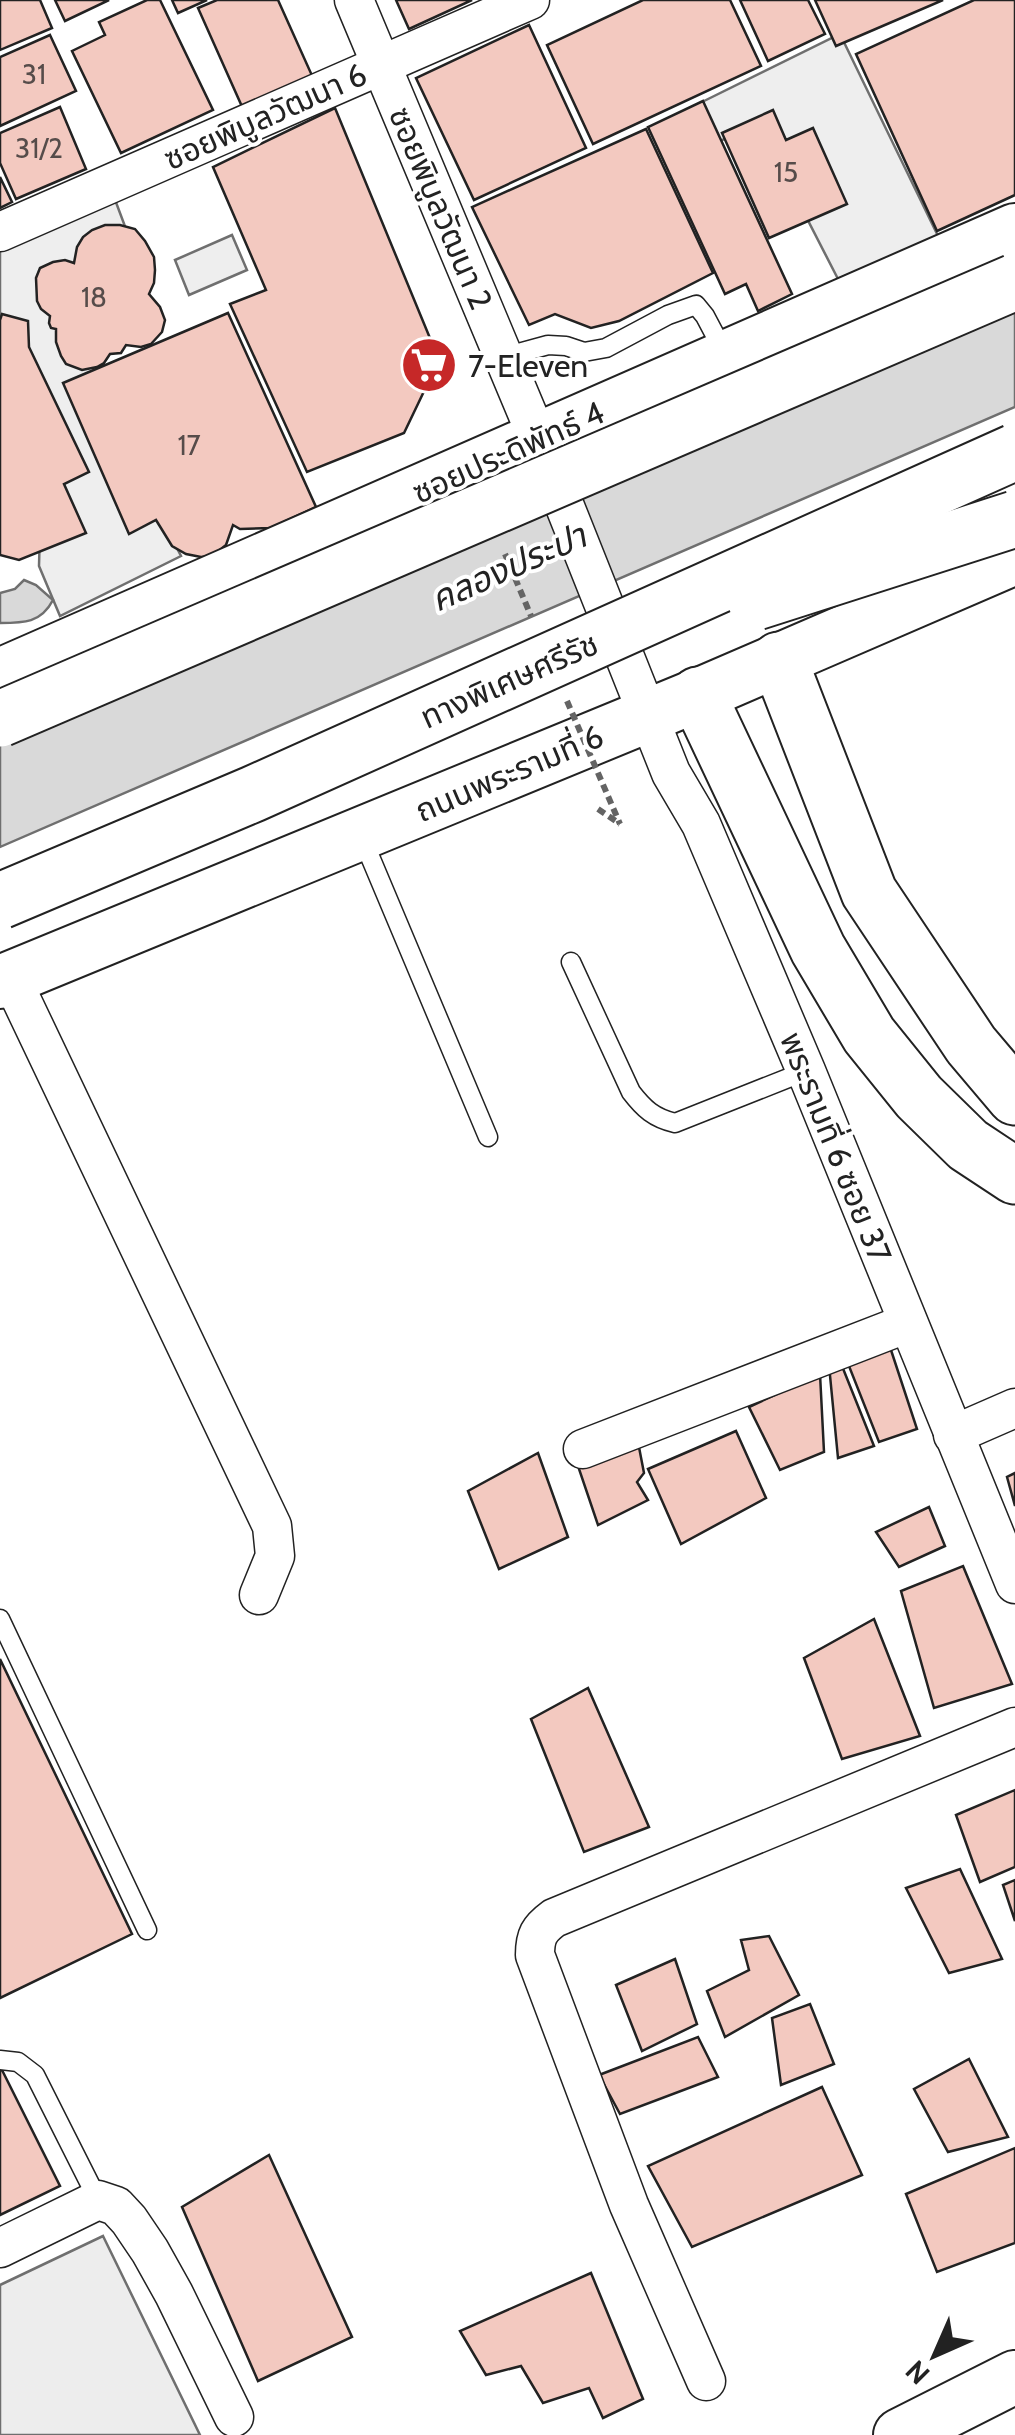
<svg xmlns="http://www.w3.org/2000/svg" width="1015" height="2435" viewBox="0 0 1015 2435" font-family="Cabin,'Noto Sans Thai',sans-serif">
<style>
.green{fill:#eee;stroke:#6f6f6f;stroke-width:2.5}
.parking{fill:#ededed;stroke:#6f6f6f;stroke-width:2.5}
.water{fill:#d9d9d9;stroke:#6f6f6f;stroke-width:2.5}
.building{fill:#f3c9c0;stroke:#222;stroke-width:2.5}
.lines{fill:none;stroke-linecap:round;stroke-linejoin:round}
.lane-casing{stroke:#222;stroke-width:21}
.street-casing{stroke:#222;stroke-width:41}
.secondary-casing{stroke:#222;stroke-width:56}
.highway-casing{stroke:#222;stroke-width:59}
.path{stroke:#646464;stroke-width:6;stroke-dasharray:8 5;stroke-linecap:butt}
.lane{stroke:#fff;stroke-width:18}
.street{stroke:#fff;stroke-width:38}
.secondary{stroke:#fff;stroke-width:52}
.highway{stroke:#fff;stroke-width:55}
.highway-bridge-casing{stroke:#222;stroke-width:59;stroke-linecap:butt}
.path-bridge{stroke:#646464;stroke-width:6;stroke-dasharray:8 5;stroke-linecap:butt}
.highway-bridge{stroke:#fff;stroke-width:55}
.labels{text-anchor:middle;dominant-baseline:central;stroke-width:8;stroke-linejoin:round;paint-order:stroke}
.number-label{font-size:28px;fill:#564c4a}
.street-label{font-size:32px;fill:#222;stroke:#fff}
.poi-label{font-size:32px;fill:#222;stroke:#fff;text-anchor:start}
.water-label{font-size:35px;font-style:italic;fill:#222;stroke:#fff}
</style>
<rect width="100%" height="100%" fill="#fff"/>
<g class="green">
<path d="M840 34 938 236 838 279 759 125 715 143 698 104Z"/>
<path d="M114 197 129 237 97 393 181 556 60 616 39 566 40 530 0 411V249Z"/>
<path d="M232 235 247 270 189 295 175 260Z"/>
</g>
<path class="parking" d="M103 2236 200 2435H0V2285Z"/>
<g class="water">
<path d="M1015 298V407L0 847V738Z"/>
<path d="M24 580 36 585 53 600C41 623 24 623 0 623V593L15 589Z"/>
</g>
<g class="building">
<path d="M0 0H40L52 28 0 50Z"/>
<path d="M55 0H109L65 21Z"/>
<path d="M147 0H160L213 110 121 153 72 51 105 35 99 22Z"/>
<path d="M172 0H207L178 13Z"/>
<path d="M217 0H278L314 80 244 111 198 8Z"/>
<path d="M396 0H472L409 29Z"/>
<path d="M643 0H730L761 66 593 144 547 45Z"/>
<path d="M740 0H808L825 34 768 61Z"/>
<path d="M815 0H943L836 46Z"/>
<path d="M974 0H1015V195L937 231 856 54Z"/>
<path d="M529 25 586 148 474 200 416 78Z"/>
<path d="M50 35 76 91 0 126V57Z"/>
<path d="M703 101 792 294 758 311 746 284 725 294 648 127Z"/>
<path d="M60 107 86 169 16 199 0 163V133Z"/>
<path d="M335 108 439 360 404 433 307 472 230 304 266 290 213 167Z"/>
<path d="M773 110 786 140 813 128 847 204 769 238 722 133Z"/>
<path d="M646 129 713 273 619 321 591 328 555 314 529 325 472 207Z"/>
<path d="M0 177 12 202 0 208Z"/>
<path d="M105 225H120L135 229 145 241 154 257 155 270 154 283 149 294 160 307 165 320 162 332 151 344 141 347 126 345 121 353 110 354 104 363 97 367 82 370 66 364 61 356 56 342V329L51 328 49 323 50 316 41 309 37 301 36 278 40 268 53 262 65 260 74 263 77 247 83 237 92 230Z"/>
<path d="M228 313 316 507 271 528 240 529 233 525 226 545 212 556 201 557 186 554 172 546 156 520 129 534 63 383Z"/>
<path d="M2 314 28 321 29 347 89 472 64 484 86 533 19 560 0 555V320Z"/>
<path d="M890 1347 917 1429 879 1442 845 1356Z"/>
<path d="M829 1365 842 1366 874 1446 838 1458Z"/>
<path d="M820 1374 824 1452 780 1470 749 1407Z"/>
<path d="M736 1431 766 1498 681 1544 648 1469Z"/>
<path d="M638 1442 644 1473 637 1482 648 1500 598 1525 578 1466Z"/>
<path d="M538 1453 568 1537 499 1569 468 1491Z"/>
<path d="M1015 1473V1506L1007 1477Z"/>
<path d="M929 1507 945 1546 899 1567 876 1532Z"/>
<path d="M963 1566 1012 1684 934 1708 901 1591Z"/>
<path d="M874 1619 920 1736 842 1759 804 1658Z"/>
<path d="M0 1659 132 1934 0 1998Z"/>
<path d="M588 1688 649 1827 584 1852 531 1719Z"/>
<path d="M1015 1790V1867L980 1882 956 1815Z"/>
<path d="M960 1869 1002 1959 949 1973 906 1888Z"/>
<path d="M1015 1880V1921L1003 1885Z"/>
<path d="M769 1936 799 1995 725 2037 707 1991 749 1970 741 1940Z"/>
<path d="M675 1959 697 2024 642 2051 616 1985Z"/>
<path d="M810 2004 834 2064 781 2085 772 2018Z"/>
<path d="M698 2037 718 2077 620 2114 599 2075Z"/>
<path d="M969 2059 1008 2137 948 2152 914 2089Z"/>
<path d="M0 2066 60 2186 0 2215Z"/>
<path d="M822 2087 862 2175 692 2247 648 2166Z"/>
<path d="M1015 2148V2243L937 2272 906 2194Z"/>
<path d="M269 2155 352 2337 258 2381 182 2207Z"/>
<path d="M591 2273 643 2399 603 2418 589 2388 543 2403 521 2366 486 2375 460 2331Z"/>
</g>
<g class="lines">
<g class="lane-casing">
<g id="lane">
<path d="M504 357 548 345 566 346 584 352 606 348 668 315 696 305 705 316 724 352"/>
<path d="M363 840 488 1137"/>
<path d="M571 962 631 1092C644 1109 654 1118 675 1123L806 1071"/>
<path d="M0 1619 147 1930"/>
<path d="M0 2060 18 2062 35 2075 98 2200"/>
</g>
</g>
<g class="street-casing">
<g id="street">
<path d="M354 0 538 439 671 773 701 824 806 1071 1015 1584"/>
<path d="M0 232 530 0"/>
<path d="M11 978 272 1526 275 1556 259 1595"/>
<path d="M953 1435 1015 1408"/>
<path d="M583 1449 908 1323"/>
<path d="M0 2248 98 2200 116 2206 129 2220 150 2251 174 2294 234 2417"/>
<path d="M706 2381 629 2205 535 1955C535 1936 539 1929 554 1918L1015 1727"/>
</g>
</g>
<g class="secondary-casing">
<g id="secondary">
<path d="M0 675 1015 230"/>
<path d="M0 982 698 695 1015 558"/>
<path d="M900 2435 1015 2377"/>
</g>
</g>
<g class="highway-casing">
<g id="highway">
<path d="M779 660 869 892 971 1045 1015 1097"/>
<path d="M698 695 818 949 869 1035 919 1097 968 1145 1015 1176"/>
</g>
</g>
<path class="path" d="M598 809 620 824"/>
<use href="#lane" class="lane"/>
<use href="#street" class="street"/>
<use href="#secondary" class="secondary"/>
<use href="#highway" class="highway"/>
<g class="highway-bridge-casing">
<g id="highway-bridge">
<path d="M756 602 1015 519"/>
<path d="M0 719 1015 282"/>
<path d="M0 901 253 794 1015 452"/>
</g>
</g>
<g class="path-bridge">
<path d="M505 554 531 616"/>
<path d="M567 701 620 824"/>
</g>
<use href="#highway-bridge" class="highway-bridge"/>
</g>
<defs>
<g id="supermarket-disc" transform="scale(2.875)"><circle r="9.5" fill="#c62828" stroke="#fff"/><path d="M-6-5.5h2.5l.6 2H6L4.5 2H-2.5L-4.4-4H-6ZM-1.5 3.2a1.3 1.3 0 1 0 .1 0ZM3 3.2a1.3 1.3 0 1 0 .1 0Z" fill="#fff"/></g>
</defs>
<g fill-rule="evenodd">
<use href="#supermarket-disc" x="429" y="365"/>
</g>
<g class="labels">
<g class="number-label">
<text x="34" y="74">31</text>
<text x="39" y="148">31/2</text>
<text x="786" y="172">15</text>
<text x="94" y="297">18</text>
<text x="189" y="445">17</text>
</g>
<g class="street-label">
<text transform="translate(265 116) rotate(-24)">ซอยพิบูลวัฒนา 6</text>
<text transform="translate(441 208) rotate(67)">ซอยพิบูลวัฒนา 2</text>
<text transform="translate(508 452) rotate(-24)">ซอยประดิพัทธ์ 4</text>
<text transform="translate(509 680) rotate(-24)">ทางพิเศษศรีรัช</text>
<text transform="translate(509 773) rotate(-23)">ถนนพระรามที่ 6</text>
<text transform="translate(836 1147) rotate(68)">พระรามที่ 6 ซอย 37</text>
</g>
<g class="poi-label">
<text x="468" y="365">7-Eleven</text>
</g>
<g class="water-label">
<text transform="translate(508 567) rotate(-24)">คลองประปา</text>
</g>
</g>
<g transform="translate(935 2355) rotate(225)" stroke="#ffffff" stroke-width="8" paint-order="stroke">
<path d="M0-8L18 38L0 25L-18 38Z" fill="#222222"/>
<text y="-15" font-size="28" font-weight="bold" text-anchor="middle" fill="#222222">N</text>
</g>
</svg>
